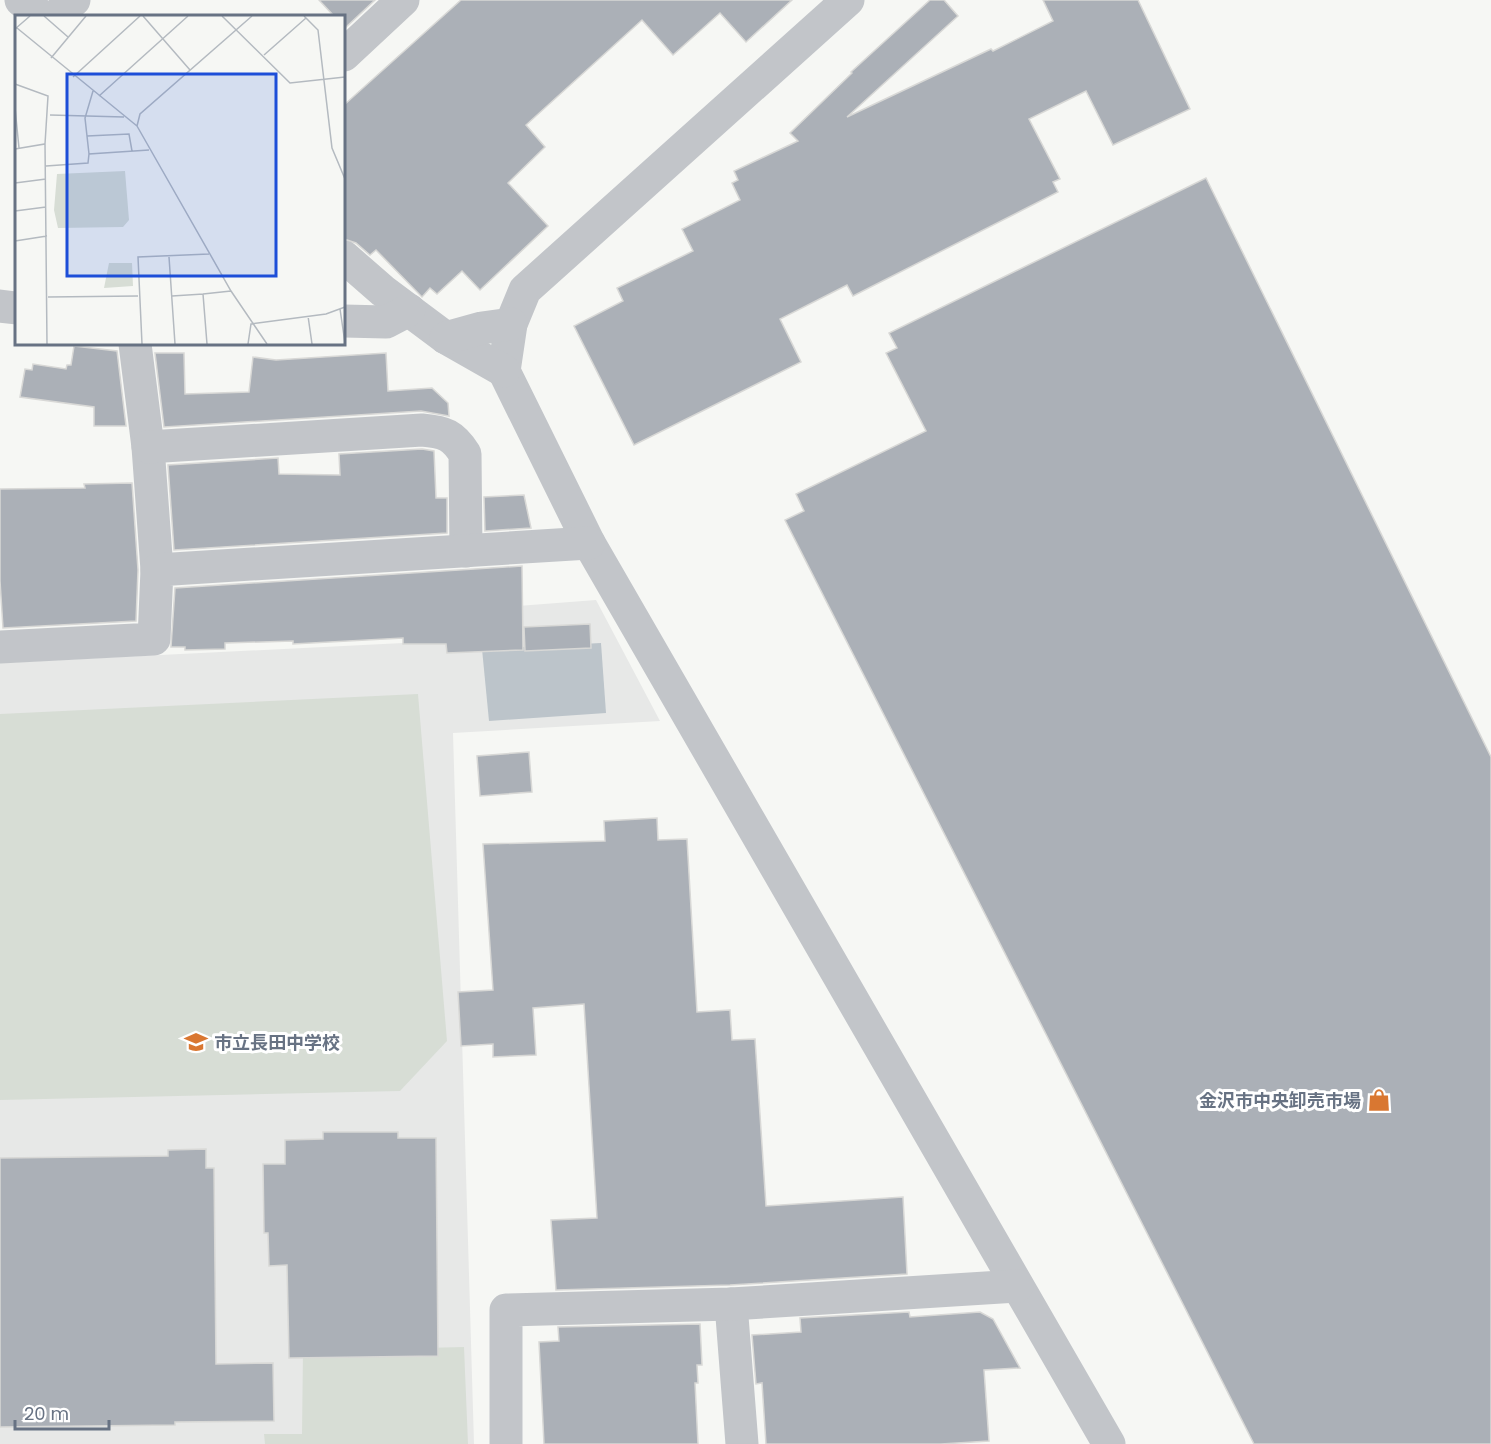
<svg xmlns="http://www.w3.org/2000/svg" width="1491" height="1444" viewBox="0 0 1491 1444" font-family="Poppins,'Noto Sans JP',sans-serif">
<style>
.built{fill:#e7e8e7}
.green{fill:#d7ddd5}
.water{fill:#bcc4ca}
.building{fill:#abb0b7;stroke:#d8d8d6;stroke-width:1.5}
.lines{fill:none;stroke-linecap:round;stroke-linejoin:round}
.minor{stroke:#c2c5c9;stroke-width:33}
.labels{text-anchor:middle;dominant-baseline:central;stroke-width:6;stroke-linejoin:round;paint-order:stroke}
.poi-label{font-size:18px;font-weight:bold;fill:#677283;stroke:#fff;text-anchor:start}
.inset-road{fill:none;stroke:#b4bac0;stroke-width:1.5}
.view{fill:#1d4ed8;fill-opacity:0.15;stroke:#1d4ed8;stroke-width:3}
.inset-edge{fill:none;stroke:#677283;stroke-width:3}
</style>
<rect width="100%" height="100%" fill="#f6f7f4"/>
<path class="built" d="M596 600 660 721 453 733 474 1444H0V663L423 642 437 612Z"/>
<g class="green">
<path d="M418 694 447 1041 400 1091 0 1100V714Z"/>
<path d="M464 1347 468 1444H265L264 1434H302L303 1351Z"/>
</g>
<path class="water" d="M601 643 606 713 489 721 482 649Z"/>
<g class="building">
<path d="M319 0H375L345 28 344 16H334Z"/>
<path d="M461 0H792L746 42 720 13 673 55 642 20 526 125 545 147 508 183 548 226 480 290 462 271 437 294 430 288 422 297 376 250 370 255 356 243 344 239V105Z"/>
<path d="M930 0H944L958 16 847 117 991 49 993 51 1053 21 1043 0H1138L1190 109 1113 145 1086 91 1029 119 1060 179 1053 182 1058 192 853 296 847 285 780 319 801 362 634 445 574 326 623 301 617 288 693 251 682 229 740 200 732 183 738 180 734 171 798 141 790 133 852 73 851 72Z"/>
<path d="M1206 178 1491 757V1444H1254L785 520 804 511 796 494 926 431 886 353 897 348 889 333Z"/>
<path d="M74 346 117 351 126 426H94V407L20 397 25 369 32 370 33 364 66 369 67 365H71Z"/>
<path d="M155 353H184L185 394 249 392 253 357 276 360 386 353 388 391 432 388 448 403 449 416 421 411 164 427Z"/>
<path d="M422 449 434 451 436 498H447V533L174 550 168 465 278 458 279 474 340 475 339 454Z"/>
<path d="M132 483 138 570 136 621 3 628 0 581V489L85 488 84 484Z"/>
<path d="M524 495 531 528 485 531 484 497Z"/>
<path d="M522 566 523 650 447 653 446 644H403V638L293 644V641L225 643V649L185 650V647H171L175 588Z"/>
<path d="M590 624 591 648 525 651 524 627Z"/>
<path d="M529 752 532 792 480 796 477 756Z"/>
<path d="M657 818 658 840 687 839 697 1012 730 1010 732 1040 755 1039 766 1206 903 1197 907 1274 730 1285 556 1290 551 1220 597 1218 584 1004 533 1008 536 1055 493 1057V1044L461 1046 458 992 493 990 483 844 605 841 604 821Z"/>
<path d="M323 1132H398V1138H436L438 1356 289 1358 287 1265 269 1266 268 1233H264L263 1164H285V1140L323 1139Z"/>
<path d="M206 1149V1168H214L216 1364 273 1363 274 1421 175 1422V1425L0 1427V1158L168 1156V1150Z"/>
<path d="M909 1312 910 1317 980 1312 993 1319 1020 1368 984 1370 989 1441 941 1444H766L762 1383 756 1384 752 1335 801 1332 800 1318Z"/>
<path d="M700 1324 702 1365H697L698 1383H695L698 1444H544L539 1342 559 1341 558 1327Z"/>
</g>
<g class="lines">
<g class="minor">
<path d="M21 0 41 16"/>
<path d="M848 0 525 290 511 324 504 371 589 543 1109 1444"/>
<path d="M56 16 74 0"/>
<path d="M344 55 403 0"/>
<path d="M344 257 383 291 446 338 504 371"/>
<path d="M0 306 16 308"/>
<path d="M344 321 386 322 409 310"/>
<path d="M446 338 482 328 511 324"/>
<path d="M135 344 148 447 157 570"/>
<path d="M148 447 422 430C445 432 453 435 465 454L466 551"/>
<path d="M0 647 154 639 157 570 589 543"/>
<path d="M731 1304 742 1444"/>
<path d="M506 1444V1310L731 1304 1017 1286"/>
</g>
</g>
<defs>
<g id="school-bare" transform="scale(1.8)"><path d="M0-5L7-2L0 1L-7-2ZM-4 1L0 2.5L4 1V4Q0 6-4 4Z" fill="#d97731" stroke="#fff" stroke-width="2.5" paint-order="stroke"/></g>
<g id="shop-bare" transform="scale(1.8)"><path d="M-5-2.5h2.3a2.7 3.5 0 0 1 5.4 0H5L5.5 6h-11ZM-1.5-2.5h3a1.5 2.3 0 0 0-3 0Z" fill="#d97731" stroke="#fff" stroke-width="2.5" paint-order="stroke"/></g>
</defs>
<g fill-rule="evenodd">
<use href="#school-bare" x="196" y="1042"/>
<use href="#shop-bare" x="1379" y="1100"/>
</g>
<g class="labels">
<g class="poi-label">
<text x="214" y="1042">市立長田中学校</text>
<text x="1361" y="1100" text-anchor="end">金沢市中央卸売市場</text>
</g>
</g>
<g transform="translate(15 15)">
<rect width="330" height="330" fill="#f6f7f4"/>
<path d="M110 156 114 205 108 212 43 213 39 195 42 159ZM94 248H117L118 271 89 273Z" fill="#d7ddd5"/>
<path class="inset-road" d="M29 1 53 22M128 1 175 55M207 1 275 68 330 62M237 1 125 99 122 111 216 276 252 329M289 1 303 15 317 133 330 164M2 13 122 111M0 14 15 1M249 40 291 3M36 43 71 1M58 62 125 1M0 69 33 81 30 129M84 81 173 1M0 93 4 133M35 100 109 102M72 121 114 119 117 136M0 134 30 129 32 329M74 139 70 103 78 76M31 151 73 148 74 139 134 135M0 168 31 164M0 196 31 192M0 226 32 221M154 242 160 329M188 279 216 276M157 281 188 279 192 329M33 282 123 281M325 294 330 328M293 301 297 329M127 329 123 242 194 239M233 329 236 309 311 299 330 292"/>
<path class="view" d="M52 59H261V261H52Z"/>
<rect width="330" height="330" class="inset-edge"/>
</g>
<path d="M15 1420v9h94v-9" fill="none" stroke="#677283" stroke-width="3"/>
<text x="24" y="1420" font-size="18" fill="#677283" stroke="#ffffff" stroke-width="4.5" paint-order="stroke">20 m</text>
</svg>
